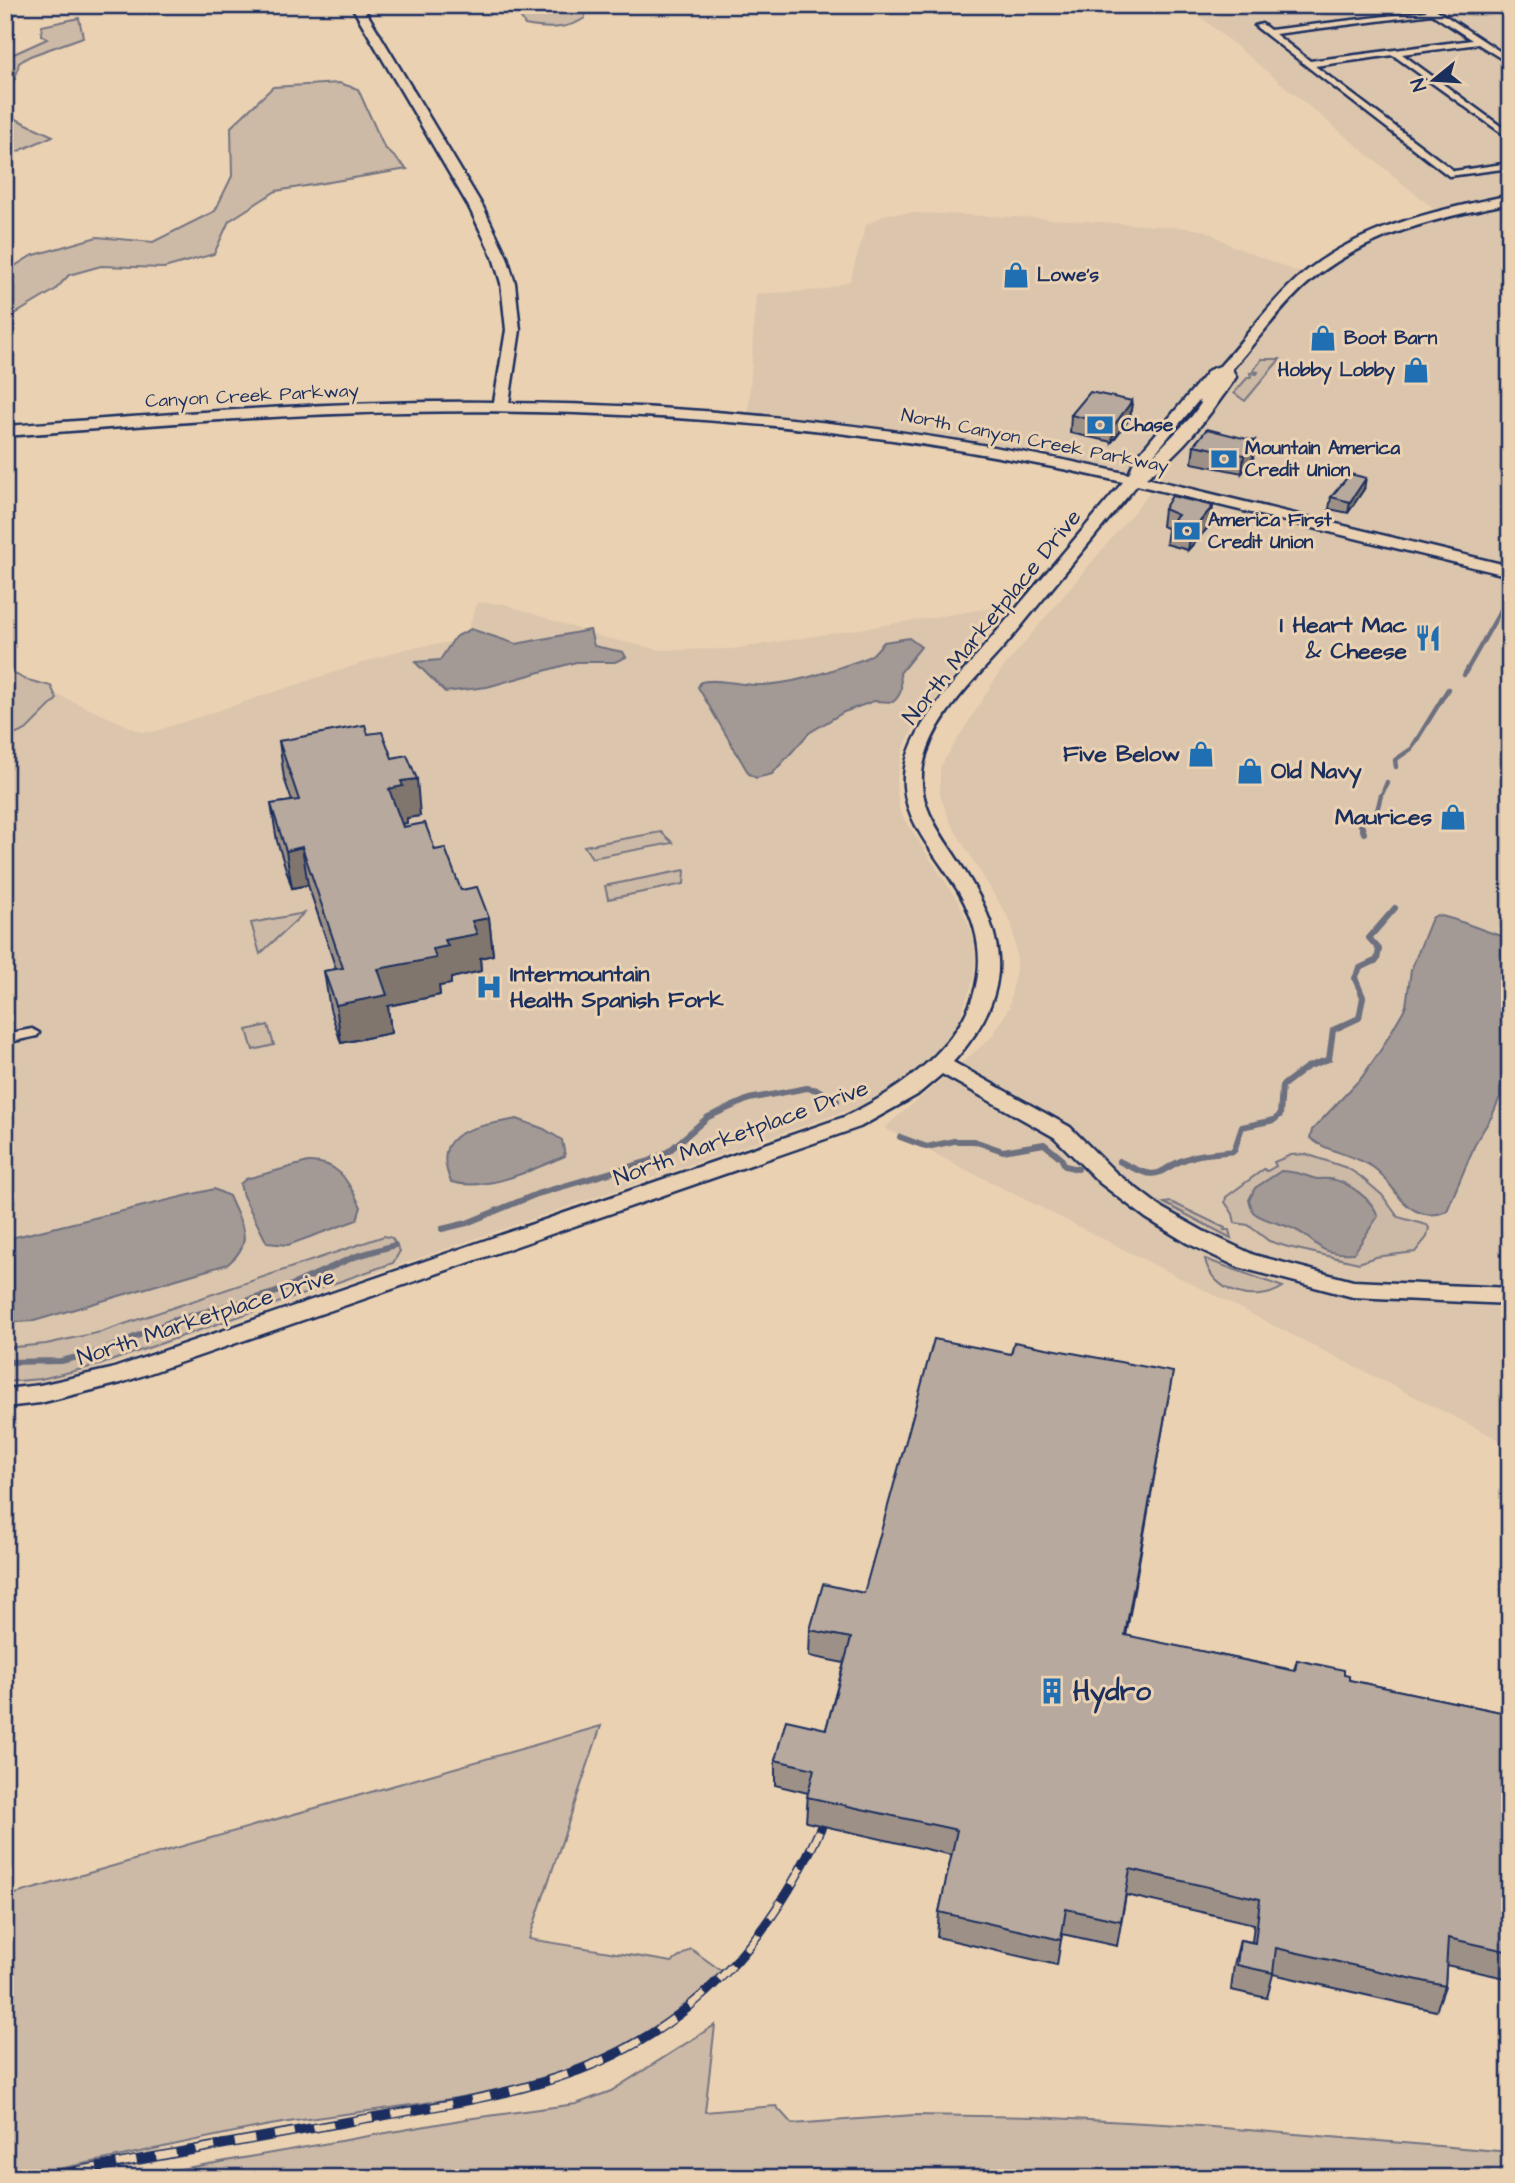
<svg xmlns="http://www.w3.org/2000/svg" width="1515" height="2183" viewBox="0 0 1515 2183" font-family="'Architects Daughter',sans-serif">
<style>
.built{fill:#dbc5ac}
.green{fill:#ccb9a6;stroke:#747482;stroke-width:2}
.water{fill:#a39995;stroke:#6d6f7f;stroke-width:2}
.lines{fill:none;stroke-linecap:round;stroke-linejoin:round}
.stream-far1{stroke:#6d6f7f;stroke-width:4.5}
.stream{stroke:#6d6f7f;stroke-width:6}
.street-casing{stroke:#1b2f5e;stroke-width:5}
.secondary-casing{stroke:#1b2f5e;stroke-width:5}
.street{fill:#ead1b2;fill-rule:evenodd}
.secondary{fill:#ead1b2;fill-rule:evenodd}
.rail-casing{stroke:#1b2f5e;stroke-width:10}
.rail{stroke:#ead1b2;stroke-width:7;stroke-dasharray:20;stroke-linecap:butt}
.wall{fill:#9d9187;stroke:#1b2f5e;stroke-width:2}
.shaded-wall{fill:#80766e;stroke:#1b2f5e;stroke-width:2}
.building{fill:#b7a99d;stroke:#1b2f5e;stroke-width:2}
.labels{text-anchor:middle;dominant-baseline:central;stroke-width:6;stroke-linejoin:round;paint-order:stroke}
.far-poi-label{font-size:19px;font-weight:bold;fill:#1b2f5e;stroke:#ead1b2;text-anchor:start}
.far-street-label{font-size:19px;fill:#1b2f5e;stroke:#ead1b2}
.street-label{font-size:23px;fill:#1b2f5e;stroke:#ead1b2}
.poi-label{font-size:23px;font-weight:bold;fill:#1b2f5e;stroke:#ead1b2;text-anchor:end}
.near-poi-label{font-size:28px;font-weight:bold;fill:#1b2f5e;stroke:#ead1b2;text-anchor:start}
</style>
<rect width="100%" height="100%" fill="#ead1b2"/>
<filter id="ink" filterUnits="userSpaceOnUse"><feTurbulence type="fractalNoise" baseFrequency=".0143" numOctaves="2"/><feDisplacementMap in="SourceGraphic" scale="14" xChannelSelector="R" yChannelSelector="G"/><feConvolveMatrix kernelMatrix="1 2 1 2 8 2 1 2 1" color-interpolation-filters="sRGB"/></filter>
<g filter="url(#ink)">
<g class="built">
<path d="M1186 5H1502L1510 10V1445L884 1128 991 1038 1009 1008 1017 962 1012 924 950 822 940 795V767L999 673 1157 484 909 438 748 420 756 294 823 290 850 281 866 225 887 214 914 213 1036 218 1188 228 1207 231 1230 245 1308 276 1376 228 1434 209Z"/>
<path d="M478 602 504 604 601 637 661 650 734 649 1011 605 914 726 903 750 896 784 900 812 961 906 976 943 974 978 956 1029 915 1073 866 1104 89 1372 26 1385 5 1386V739L26 730 36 722 55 703 56 694 141 732H153L405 649 464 640Z"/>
</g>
<g class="green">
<path d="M513 5H591L585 11V18C567 30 546 29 525 25Z"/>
<path d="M79 18 83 37 30 56 19 63 15 79 5 84V58L47 39 41 35 42 26Z"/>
<path d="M339 83 358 89 384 147 407 169 276 191 229 221 214 254 164 268 101 266 69 275 55 290 5 320V272L31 256 97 237 153 242 215 211 232 176 231 127 273 87Z"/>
<path d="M5 114 53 136 5 157Z"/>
<path d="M1262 359H1280L1245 401 1234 393 1248 377H1251L1250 373 1257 374 1258 372 1253 371Z"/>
<path d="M5 668 24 679 51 686 57 699 26 730 5 739Z"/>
<path d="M661 832 673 843 592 858 584 846Z"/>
<path d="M685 870 684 884 608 899 605 886 609 885Z"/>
<path d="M304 913 260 954 251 923Z"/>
<path d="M268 1025 274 1045 253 1050 247 1030Z"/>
<path d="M1306 1154 1347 1168 1360 1176 1382 1195 1398 1217 1427 1225 1429 1228 1427 1237 1415 1252 1375 1257 1359 1263 1288 1247 1269 1241 1248 1225 1235 1223 1233 1214 1225 1202 1226 1197 1264 1169 1267 1171 1276 1166 1274 1162 1291 1155Z"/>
<path d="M1171 1202 1225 1228 1224 1230H1229L1231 1238 1164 1203Z"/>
<path d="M384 1236 392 1238 400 1251 393 1263 99 1365 41 1379 5 1382V1348L46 1344 101 1332Z"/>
<path d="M1205 1259 1283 1287C1255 1305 1212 1293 1205 1259Z"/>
<path d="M601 1726 529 1939 672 1962 691 1949 723 1972C699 1993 676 2014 648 2031 535 2103 393 2103 265 2126 179 2142 92 2165 5 2178V1897Z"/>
<path d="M715 2025 705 2112 776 2106 792 2124 914 2115 1034 2117 1200 2126 1510 2152V2178H129L466 2119 576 2104 611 2091Z"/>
</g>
<g class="water">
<path d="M471 629 516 644 590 630 594 646 623 652 626 657 615 662H576L487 687 445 692 415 662 440 660 455 637Z"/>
<path d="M909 638 921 647 900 673C901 685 904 693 893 702L874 701 844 712 809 733 772 774 756 778 749 774 698 687 701 682C720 678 737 685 756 685 793 685 830 671 864 659L873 654 884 642Z"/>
<path d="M1437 915C1463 920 1485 933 1510 938V1074L1500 1088V1097L1492 1116 1476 1142 1447 1211C1436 1216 1427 1216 1416 1211 1397 1202 1391 1180 1374 1168 1355 1154 1328 1153 1310 1138L1312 1130 1362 1077 1382 1048 1406 1006 1411 970 1432 918Z"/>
<path d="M517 1119 544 1129 562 1140 565 1156C531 1170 488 1192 451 1182 428 1129 478 1127 517 1119Z"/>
<path d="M308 1162C340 1161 348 1182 361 1207L357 1220 288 1245 267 1243 243 1196 240 1184 246 1179Z"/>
<path d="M1281 1171C1293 1171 1302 1174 1313 1178 1319 1180 1324 1178 1330 1179 1347 1181 1372 1199 1378 1216L1354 1253C1314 1255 1322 1243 1294 1229 1281 1223 1263 1221 1253 1212L1249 1200 1255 1188Z"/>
<path d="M214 1189 229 1196C241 1225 256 1241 228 1264L34 1321 17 1322 5 1316V1242L15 1237Z"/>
</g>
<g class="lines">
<g class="stream-far1">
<path d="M1464 675 1510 594"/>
<path d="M1413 746 1448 689"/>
<path d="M1396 767 1395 760 1411 749"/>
<path d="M1383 792 1387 782"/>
<path d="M1361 822 1377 811 1381 795"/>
</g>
<g class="stream">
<path d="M1363 820 1360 822 1364 833"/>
<path d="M900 1137 927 1147 954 1141H974L1003 1151 1044 1144 1061 1158 1065 1166 1078 1169"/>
<path d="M1119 1161C1168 1187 1153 1167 1195 1156 1207 1153 1221 1153 1234 1151L1242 1127 1274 1120 1280 1115 1282 1086 1307 1067 1329 1059 1333 1030 1359 1018 1363 997 1355 978 1360 968 1377 960 1379 949 1369 938 1395 908"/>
<path d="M442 1229 467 1223 537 1194 650 1161 669 1151 708 1117 749 1099 807 1088 818 1090 837 1101"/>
<path d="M5 1362 61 1361 102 1351 172 1321 274 1293 354 1257 395 1245"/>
</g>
<g class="street-casing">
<g id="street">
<path d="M1423 5H1429L1510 58V64L1478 44 1402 54 1510 133V139L1393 55 1315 66 1454 171 1510 163V168L1449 176 1255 26 1262 24 1270 30 1427 11 1422 7ZM1432 14 1472 40 1310 61 1275 34Z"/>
<path d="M1222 367 1230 369 1207 399 1213 405 1205 407 1197 399Z"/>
<path d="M32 1029 39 1033 37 1036 5 1043V1034Z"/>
</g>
</g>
<g class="secondary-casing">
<g id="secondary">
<path d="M351 5H362L483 207 507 257 515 283 520 330 509 403C717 405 925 428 1129 474L1135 459 1209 370 1220 366C1246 337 1269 304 1298 278 1357 227 1435 211 1510 195V203C1438 218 1364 234 1307 284 1279 309 1257 341 1232 369L1236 377C1211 414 1183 451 1146 478L1510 566V576L1137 485C1095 535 1054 586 1013 636 981 675 933 714 923 766 917 800 935 826 953 853 1005 931 1021 986 953 1062L1070 1127 1116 1173 1162 1208 1203 1231 1254 1255 1353 1281 1510 1288V1304L1353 1297 1238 1267 1187 1243 1146 1218 1100 1183 1054 1137 942 1074 917 1095 860 1127 121 1383 40 1403 5 1407V1389L40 1385 111 1369 844 1117C932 1076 1018 998 960 894 941 860 907 827 904 787 901 749 928 715 950 687L1123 482C889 429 646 407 406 412 272 414 139 426 5 436V426C168 415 331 400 494 402L506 330 501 283 493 257 469 207ZM1221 375 1192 416 1150 459 1219 376Z"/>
<path d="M1488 5H1501L1510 11V19Z"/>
</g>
</g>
<use href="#street" class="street"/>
<use href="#secondary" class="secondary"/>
<g class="rail-casing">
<path id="rail" d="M38 2178C141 2159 243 2141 346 2122 424 2108 504 2098 579 2070 695 2026 773 1936 822 1825"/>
</g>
<use href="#rail" class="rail"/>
</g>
<g class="wall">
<path d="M1132 401 1130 418 1112 442 1070 433 1071 415Z"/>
<path d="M1207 429 1253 458 1242 473 1192 463 1194 445Z"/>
<path d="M1364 489 1348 513 1329 509 1331 497Z"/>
<path d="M1164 509 1211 524 1188 550 1166 544 1168 529 1162 526Z"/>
<path d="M368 734 392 758 420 816 407 818V823L402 824 403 827 435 850 461 890 489 918 493 955 480 958 481 971 451 978V984L439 986 440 995 388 1006 391 1033 341 1043 330 1009 324 971 336 969 308 885 292 888 277 841 271 804 292 801 284 778 279 741Z"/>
<path d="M1510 1161V1188L1503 1186Z"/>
<path d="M1168 1399 1126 1636 1294 1670 1297 1660 1344 1675 1349 1680 1510 1714V1979L1446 1965 1445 1986 1436 2011 1273 1974 1267 1998 1231 1990 1234 1965 1240 1940 1252 1942 1254 1924 1126 1895 1117 1946 1062 1934 1057 1965 937 1937 939 1912 952 1855 806 1822 808 1793 775 1785V1760L826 1729 844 1663 809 1656 810 1630 864 1593Z"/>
</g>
<g class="shaded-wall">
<path d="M1132 401 1130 418 1112 442 1114 425Z"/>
<path d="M1255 441 1253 458 1242 473 1244 455Z"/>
<path d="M1366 478 1364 489 1348 513 1350 502Z"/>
<path d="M1213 506 1211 524 1188 550 1191 532Z"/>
<path d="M417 779 420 816 407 818V823L393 825 389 789 401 781Z"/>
<path d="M302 847 308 885 292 888 286 851Z"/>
<path d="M489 918 493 955 480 958 481 971 451 978V984L439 986 440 995 388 1006 391 1033 341 1043 336 1005 378 969 433 949 472 921Z"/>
</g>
<g class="building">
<path d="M1090 392 1132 401 1114 425 1071 415Z"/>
<path d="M1207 429 1255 441 1244 455 1194 445Z"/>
<path d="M1350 474 1366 478 1350 502 1331 497Z"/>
<path d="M1172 496 1213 506 1191 532 1168 526 1178 515 1164 509Z"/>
<path d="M365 725 368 734 382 732 392 758 407 755 417 779 401 781 403 786 389 789 403 827 425 823 435 850 445 848 461 890 477 887 489 918 472 921 477 934 445 940 448 946 433 949 436 958 378 969 387 995 336 1005 324 971 343 968 302 847 286 851 271 804 299 800 279 741Z"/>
<path d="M934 1339 1011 1354 1014 1342 1173 1372 1125 1635 1295 1671 1297 1660 1344 1670V1675L1349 1676V1680L1510 1714V1952L1448 1938 1445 1986 1276 1948 1273 1973 1237 1965 1240 1940 1255 1943 1260 1899 1130 1869 1121 1921 1066 1909 1061 1940 939 1912 957 1830 807 1797 814 1769 775 1760 786 1720 826 1729 851 1638 810 1630 823 1584 864 1593Z"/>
</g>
</g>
<defs>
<g id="shop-bare" transform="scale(2.1)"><path d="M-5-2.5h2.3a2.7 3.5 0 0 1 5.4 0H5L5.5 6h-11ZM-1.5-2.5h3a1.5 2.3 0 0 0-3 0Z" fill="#1f6fb2" stroke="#ead1b2" stroke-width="2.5" paint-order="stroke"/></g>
<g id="bank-bare" transform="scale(2.1)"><path d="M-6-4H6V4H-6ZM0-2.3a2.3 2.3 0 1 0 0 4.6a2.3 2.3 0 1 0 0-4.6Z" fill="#1f6fb2" stroke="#ead1b2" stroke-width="2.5" paint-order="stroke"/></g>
<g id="restaurant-bare" transform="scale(2.1)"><path d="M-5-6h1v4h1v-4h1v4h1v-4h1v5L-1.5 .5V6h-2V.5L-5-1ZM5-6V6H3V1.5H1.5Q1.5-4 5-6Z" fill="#1f6fb2" stroke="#ead1b2" stroke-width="2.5" paint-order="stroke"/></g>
<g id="hospital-bare" transform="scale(2.1)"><path d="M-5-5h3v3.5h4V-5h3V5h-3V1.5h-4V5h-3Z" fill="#1f6fb2" stroke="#ead1b2" stroke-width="2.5" paint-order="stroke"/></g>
<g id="building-bare" transform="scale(2.1)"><path d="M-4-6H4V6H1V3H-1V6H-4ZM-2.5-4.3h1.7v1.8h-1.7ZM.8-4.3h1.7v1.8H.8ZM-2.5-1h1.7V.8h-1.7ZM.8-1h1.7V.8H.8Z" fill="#1f6fb2" stroke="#ead1b2" stroke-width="2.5" paint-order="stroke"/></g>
</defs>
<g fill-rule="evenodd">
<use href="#shop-bare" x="1016" y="275"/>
<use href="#shop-bare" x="1323" y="338"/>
<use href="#shop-bare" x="1416" y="370"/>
<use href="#bank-bare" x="1100" y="425"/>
<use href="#bank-bare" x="1224" y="459"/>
<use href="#bank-bare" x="1187" y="531"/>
<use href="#restaurant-bare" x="1428" y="638"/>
<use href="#shop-bare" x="1201" y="754"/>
<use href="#shop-bare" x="1250" y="771"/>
<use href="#shop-bare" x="1453" y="817"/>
<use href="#hospital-bare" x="489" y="987"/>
<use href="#building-bare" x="1052" y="1691"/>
</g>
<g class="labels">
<g class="far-poi-label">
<text x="1037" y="275">Lowe's</text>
<text x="1344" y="338">Boot Barn</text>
<text x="1395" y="370" text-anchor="end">Hobby Lobby</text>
<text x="1121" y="425">Chase</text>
<text x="1245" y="448">Mountain America<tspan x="1245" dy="22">Credit Union</tspan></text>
<text x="1208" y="520">America First<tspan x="1208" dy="22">Credit Union</tspan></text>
</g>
<g class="far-street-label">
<text transform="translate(252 396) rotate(-3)">Canyon Creek Parkway</text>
<text transform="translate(1035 441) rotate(11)">North Canyon Creek Parkway</text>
</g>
<g class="street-label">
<text transform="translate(992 617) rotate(-51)">North Marketplace Drive</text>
<text transform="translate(741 1133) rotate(-20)">North Marketplace Drive</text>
<text transform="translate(206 1317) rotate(-18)">North Marketplace Drive</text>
</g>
<g class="poi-label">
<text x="1407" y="625">I Heart Mac<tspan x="1407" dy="26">&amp; Cheese</tspan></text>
<text x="1180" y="754">Five Below</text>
<text x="1271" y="771" text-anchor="start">Old Navy</text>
<text x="1432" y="817">Maurices</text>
<text x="510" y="974" text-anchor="start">Intermountain<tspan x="510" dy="26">Health Spanish Fork</tspan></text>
</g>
<g class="near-poi-label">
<text x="1073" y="1691">Hydro</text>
</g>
</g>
<rect width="1515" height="2183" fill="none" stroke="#ead1b2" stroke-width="28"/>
<rect x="14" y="14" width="1487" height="2155" fill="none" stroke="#1b2f5e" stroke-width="2.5" filter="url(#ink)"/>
<g transform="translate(1434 80) rotate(252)" stroke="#ead1b2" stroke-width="5" paint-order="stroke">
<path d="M0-5L12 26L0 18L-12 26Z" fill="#1b2f5e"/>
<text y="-10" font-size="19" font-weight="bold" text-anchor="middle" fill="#1b2f5e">N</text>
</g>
</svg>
